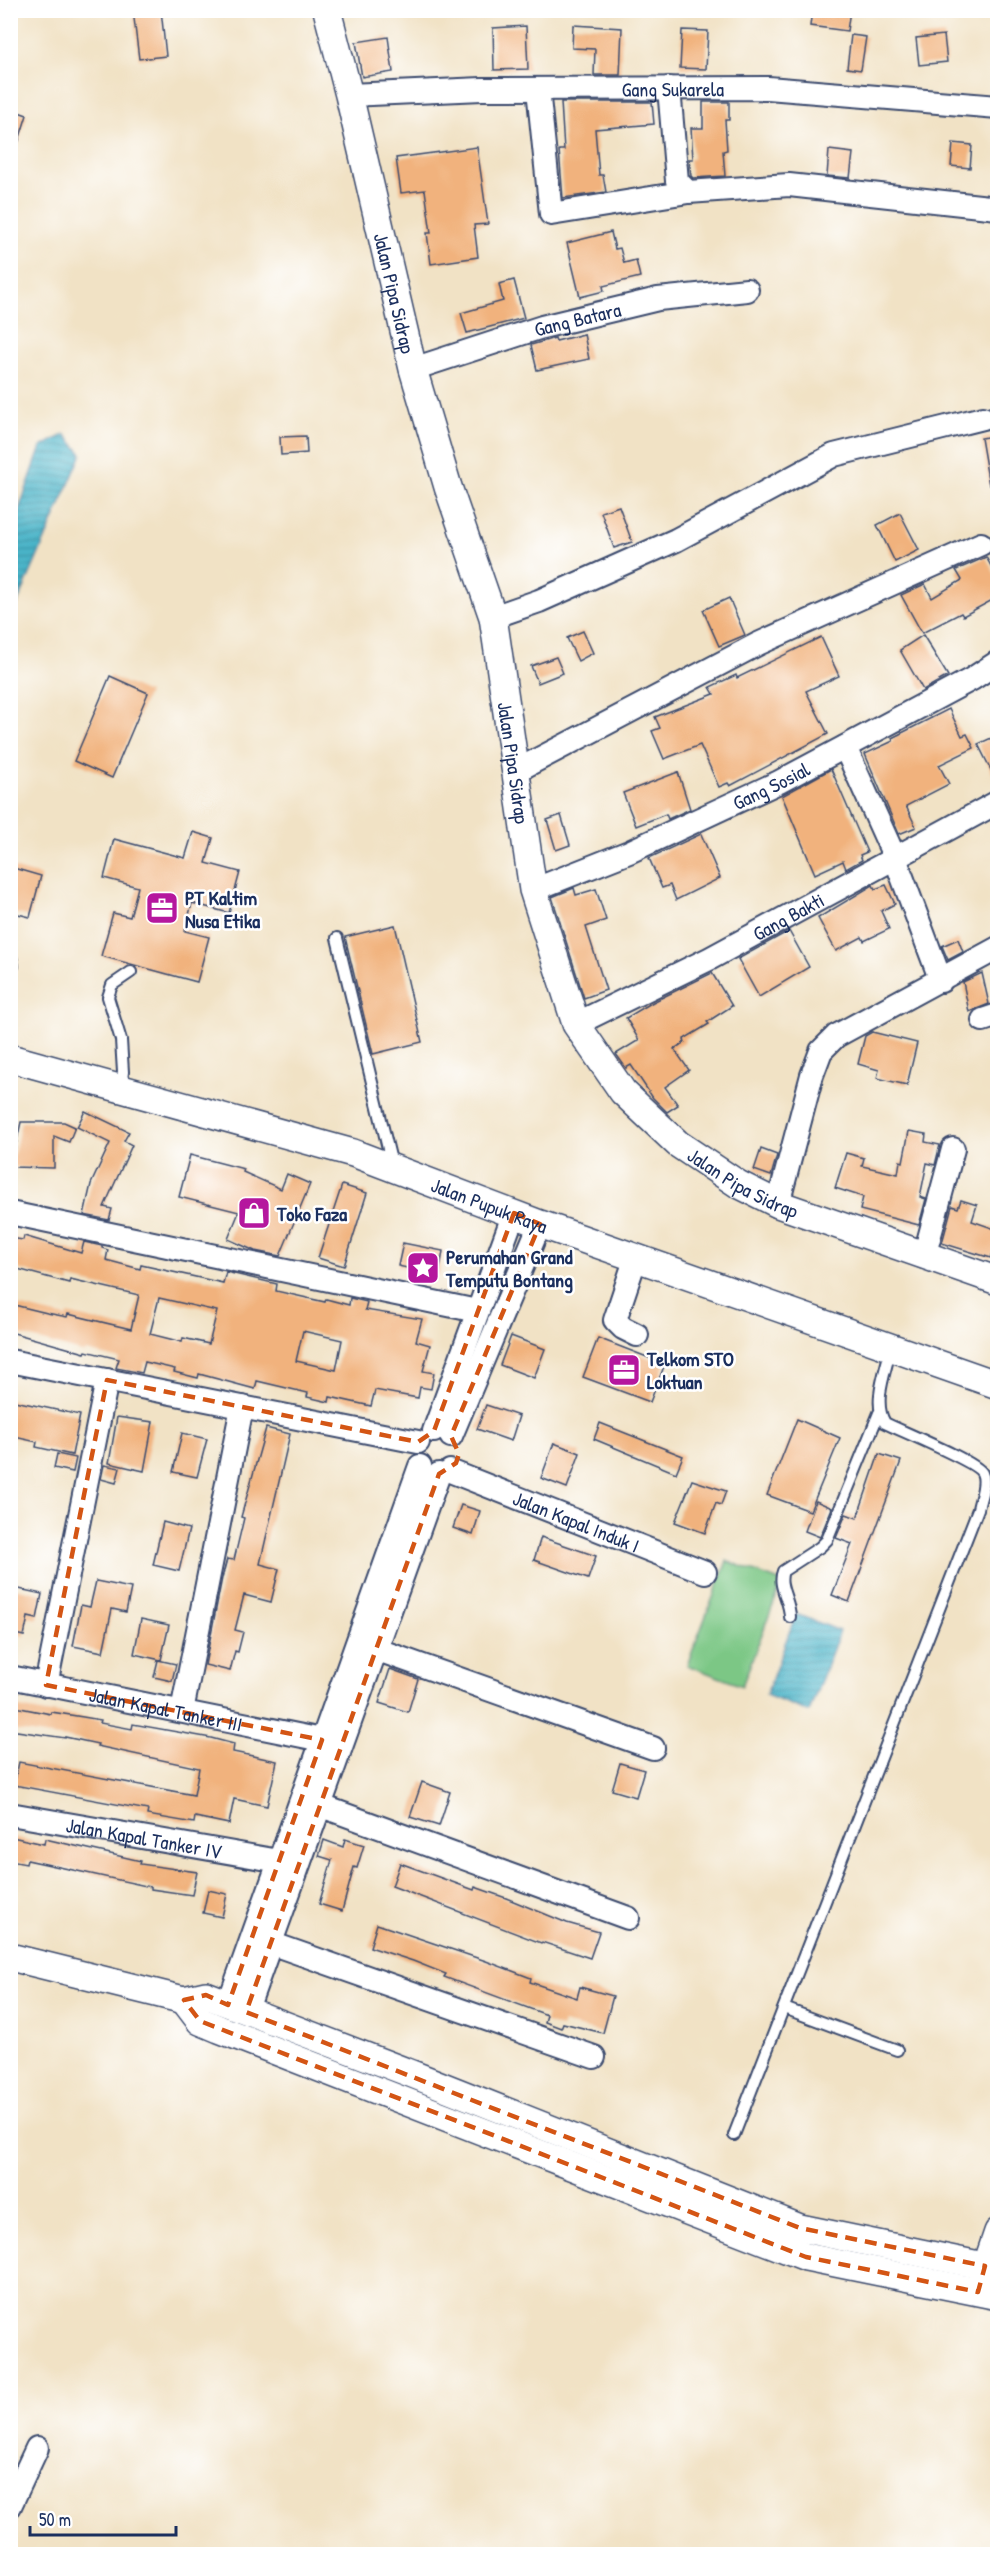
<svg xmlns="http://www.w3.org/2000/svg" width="1008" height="2565" viewBox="0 0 1008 2565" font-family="'Patrick Hand',sans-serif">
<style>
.green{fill:#7bc785;stroke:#4b7b72;stroke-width:1.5}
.water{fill:url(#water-rules);stroke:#327293;stroke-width:1.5}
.building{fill:#f1b27d;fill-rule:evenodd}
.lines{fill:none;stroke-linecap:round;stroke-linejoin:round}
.service-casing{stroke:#3b4a6d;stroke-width:14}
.minor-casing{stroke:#3b4a6d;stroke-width:26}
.tertiary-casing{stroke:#3b4a6d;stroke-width:30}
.service{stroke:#fff;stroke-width:10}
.minor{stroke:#fff;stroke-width:22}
.tertiary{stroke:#fff;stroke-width:27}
.marked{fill:none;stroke:#d45514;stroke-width:4.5;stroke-dasharray:12 8;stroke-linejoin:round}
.labels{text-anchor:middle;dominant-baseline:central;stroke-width:5;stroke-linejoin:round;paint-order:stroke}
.street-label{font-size:20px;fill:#1b2f5e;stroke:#fff}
.poi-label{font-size:20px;font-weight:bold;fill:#1b2f5e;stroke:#fff;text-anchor:start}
</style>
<defs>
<pattern id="water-rules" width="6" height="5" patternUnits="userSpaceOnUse" patternTransform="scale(1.5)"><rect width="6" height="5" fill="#4ab4c8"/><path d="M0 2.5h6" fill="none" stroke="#3d93a6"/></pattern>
</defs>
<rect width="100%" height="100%" fill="#fff"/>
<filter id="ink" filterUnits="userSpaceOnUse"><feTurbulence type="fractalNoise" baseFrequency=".0167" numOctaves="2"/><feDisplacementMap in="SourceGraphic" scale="12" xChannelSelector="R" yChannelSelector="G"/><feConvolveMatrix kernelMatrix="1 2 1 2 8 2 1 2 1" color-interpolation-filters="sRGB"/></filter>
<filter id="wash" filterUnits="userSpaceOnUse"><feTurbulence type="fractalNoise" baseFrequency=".008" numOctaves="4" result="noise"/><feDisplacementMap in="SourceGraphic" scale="24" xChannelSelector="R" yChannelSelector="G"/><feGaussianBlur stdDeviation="1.35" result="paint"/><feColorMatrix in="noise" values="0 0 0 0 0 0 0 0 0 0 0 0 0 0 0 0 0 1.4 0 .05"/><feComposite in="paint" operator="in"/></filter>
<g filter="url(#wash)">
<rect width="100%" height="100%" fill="#f1e2c5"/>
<path class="green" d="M727 1561 782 1582 742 1686 687 1665Z"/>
<g class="water">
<path d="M65 434 82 454 11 618V532L41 447Z"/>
<path d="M796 1614 840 1631 809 1712 766 1695Z"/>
</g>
<g id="blocks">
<g class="building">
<path d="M133 10H161L166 56 139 59Z"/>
<path d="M812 10H850L847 31 810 26Z"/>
<path d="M573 25 622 28 620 75H594L595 49 572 48Z"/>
<path d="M526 26 528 69 494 70 493 28Z"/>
<path d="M682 30 708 31 706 69 680 68Z"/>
<path d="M851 35 866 37 861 70 847 68Z"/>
<path d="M944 35 947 62 919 65 916 38Z"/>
<path d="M388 37 393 72 362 77 356 42Z"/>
<path d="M561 102H652L654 124 595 129 599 175H603L606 192 563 198 559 150H564Z"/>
<path d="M703 102H729V120H725L727 150 723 151 725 176 693 178 691 176 689 159H693L691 128H703Z"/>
<path d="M10 109 27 115 14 156H10Z"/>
<path d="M953 143 972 145 970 168 951 166Z"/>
<path d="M477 147 488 224 474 225 478 257 431 264 427 233H431L425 190 401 193 396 158Z"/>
<path d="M829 150 853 153 850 178 827 176Z"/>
<path d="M611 232 615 249 620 248 624 263 636 260 640 277 603 286 604 291 580 297 567 243Z"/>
<path d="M514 280 524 318 467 333 461 313 503 301 499 284Z"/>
<path d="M584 334 589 359 537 370 531 345 555 338 556 341Z"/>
<path d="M998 435V485H989L981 438Z"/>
<path d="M306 436 307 453 281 455 280 437Z"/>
<path d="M619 506 632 542 614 548 601 512Z"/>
<path d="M900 513 919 550 895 562 877 525Z"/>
<path d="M986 557 998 579V597L963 616 961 613 922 633 901 595 925 584 932 598 962 580 956 570Z"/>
<path d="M729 598 745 635 719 646 703 610Z"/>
<path d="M583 631 593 653 578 661 567 638Z"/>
<path d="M923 635 948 676 923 690 900 650Z"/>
<path d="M821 637 839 676 806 691 828 734 730 786 728 783 719 787 700 745 664 759 652 731 660 728 655 717 714 694 710 687 736 675 737 678Z"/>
<path d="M556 657 563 673 538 683 531 666Z"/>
<path d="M110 676 148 693 112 778 74 761Z"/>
<path d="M949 709 962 736 967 734 974 748 939 765 949 784 906 806 916 827 899 834 865 754 893 741 892 738Z"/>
<path d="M998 735V784L978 744Z"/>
<path d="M831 769 867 852 860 855 862 860 846 869 843 861 815 874 782 796Z"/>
<path d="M678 772 690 809 668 819 666 814 636 826 623 793Z"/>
<path d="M561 815 570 845 556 850 547 820Z"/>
<path d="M193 832 213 838 206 863 240 872 229 913 192 903 185 931 209 937 197 982 101 956 113 913 130 917 138 887 104 878 114 839 185 858Z"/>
<path d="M701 834 720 878 676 900 670 885 662 888 649 858Z"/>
<path d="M10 867 41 876 30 917 10 912Z"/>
<path d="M873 885 875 889 886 885 895 904 881 911 889 929 864 941 862 937 836 951 818 918Z"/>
<path d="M574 888 576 895 596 889 606 920 586 927 606 990 584 998 552 897Z"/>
<path d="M395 925 422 1042 373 1054 345 937Z"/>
<path d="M789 931 809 967 759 997 738 959Z"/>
<path d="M958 939 963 952 948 960 942 946Z"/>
<path d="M712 973 732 1006 707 1022 709 1024 684 1039 685 1042 674 1049 689 1070 665 1087 678 1105 667 1112 653 1098 631 1065 626 1068 616 1054 639 1040 626 1018 653 1002Z"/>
<path d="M982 973 989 1004 969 1012 963 982Z"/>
<path d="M872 1032 917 1043 907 1085 877 1078 879 1070 858 1064 865 1036Z"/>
<path d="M85 1111 129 1132 124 1141 132 1145 104 1207 112 1209 109 1220 84 1215 91 1184 110 1143 77 1127Z"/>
<path d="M21 1122H64L75 1127 69 1142 54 1136V1168L11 1167Z"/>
<path d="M909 1131 926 1134 925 1142 940 1145 935 1165 927 1163 920 1197 926 1199 919 1225 860 1210 863 1197 835 1188 846 1153 864 1158 862 1166 898 1174 900 1161 903 1162Z"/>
<path d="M761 1149 777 1155 771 1176 754 1170Z"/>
<path d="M190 1155 244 1169 243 1172 281 1189 287 1174 310 1184 280 1256 255 1251 228 1239 239 1212 179 1197Z"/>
<path d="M342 1185 367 1193 344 1266 318 1258Z"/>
<path d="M961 1200 977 1205 972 1221 998 1230V1240L991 1258 942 1243 952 1206 958 1208Z"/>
<path d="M24 1236 81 1253 84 1242 102 1246V1248L108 1250 106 1260 140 1269 141 1265 223 1283 226 1272 277 1284 276 1291 325 1302 326 1299 349 1305 350 1298 367 1302 365 1310 422 1319 416 1341 430 1345 423 1371 434 1373 431 1389 420 1387 418 1398 375 1390 371 1406 330 1397 329 1402 307 1397 308 1393 257 1381 255 1389 199 1374 198 1378 174 1372 175 1369 145 1362 142 1373 116 1368 119 1359 86 1351 85 1353 10 1332V1304L47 1313 67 1317 68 1314 131 1329 139 1295 70 1279 69 1283 10 1267V1238L23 1240ZM159 1298 217 1311 209 1344 183 1338 182 1342 150 1334ZM303 1331 342 1340 336 1370 296 1361Z"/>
<path d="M403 1243 443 1251 439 1275 398 1266Z"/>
<path d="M511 1336 545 1349 534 1378 500 1365Z"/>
<path d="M598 1338 665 1364 650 1402 583 1377Z"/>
<path d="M10 1400 80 1415 72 1455 36 1447 37 1442 10 1436Z"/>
<path d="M486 1405 519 1416 511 1441 477 1429Z"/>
<path d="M117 1417 153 1422 144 1471 109 1463Z"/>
<path d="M797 1419 840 1438 810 1511 767 1495Z"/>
<path d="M600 1423 683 1456 676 1473 594 1439Z"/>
<path d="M266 1428 290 1434 260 1564 279 1569 271 1602 244 1595 235 1630 243 1632 238 1652 235 1651 230 1671 205 1665 222 1578 227 1559 234 1560 244 1518 241 1517Z"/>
<path d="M182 1433 207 1439 197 1477 173 1472Z"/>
<path d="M554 1443 580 1453 567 1488 541 1478Z"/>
<path d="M57 1454 76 1458 73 1472 54 1468Z"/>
<path d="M879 1454 901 1461 849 1602 832 1595 852 1544 836 1538 846 1514 857 1518Z"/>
<path d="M104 1465 120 1468 116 1483 101 1479Z"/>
<path d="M692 1480 726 1491 721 1505 716 1503 705 1533 675 1522Z"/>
<path d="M816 1501 832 1508 820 1537 805 1531Z"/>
<path d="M461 1505 480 1511 473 1535 453 1528Z"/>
<path d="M163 1522 189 1529 179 1571 153 1565Z"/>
<path d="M541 1537 596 1556 588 1579 534 1560Z"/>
<path d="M96 1581 131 1588 126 1612 112 1609 103 1652 73 1646 81 1605 90 1607Z"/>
<path d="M10 1587 42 1594 37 1619 28 1617 24 1636 10 1633Z"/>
<path d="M141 1619 169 1625 161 1660 134 1654Z"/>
<path d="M158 1660 176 1664 172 1681 154 1677Z"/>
<path d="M390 1669 418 1679 408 1712 379 1703Z"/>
<path d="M10 1706 51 1714V1712L83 1717 101 1720 100 1723 132 1729 133 1724 211 1738 234 1744 233 1752 277 1761 267 1806 234 1799 229 1824 195 1817 194 1823 147 1815 148 1810 14 1785 19 1762 194 1795 199 1768 97 1746 98 1744 65 1737V1738L10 1730Z"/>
<path d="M620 1763 644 1770 636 1797 612 1790Z"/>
<path d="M422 1782 450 1792 439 1826 410 1817Z"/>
<path d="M12 1837 44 1844 45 1839 141 1861 140 1864 197 1872 192 1895 151 1889V1887L27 1860 26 1864 10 1861Z"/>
<path d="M345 1839 364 1845 357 1868 354 1867 342 1911 319 1904 332 1860 319 1856 324 1840 343 1847Z"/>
<path d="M400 1863 474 1890 475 1887 506 1898 567 1923 599 1932 590 1958 542 1942 541 1943 392 1886Z"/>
<path d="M208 1890 227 1894 222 1917 203 1913Z"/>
<path d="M377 1924 486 1961 531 1978 530 1982 577 1998 580 1987 613 1996 603 2033 563 2023 561 2028 545 2022 547 2015 444 1977 446 1974 413 1961 370 1947Z"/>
</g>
</g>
</g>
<g filter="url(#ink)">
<use href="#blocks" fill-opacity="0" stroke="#3b4a6d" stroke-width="1.5"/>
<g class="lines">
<g class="service-casing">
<g id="service">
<path d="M337 938 392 1165"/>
<path d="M10 952 13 966 10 973"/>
<path d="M121 1088 123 1072 121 1040 108 997 112 985 131 972"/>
<path d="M790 1617C790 1600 777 1586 783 1571L820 1547 827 1540 879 1413"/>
<path d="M784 2008 897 2050"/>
<path d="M734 2135 978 1509C980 1498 987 1483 982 1473 977 1462 901 1431 885 1423 872 1402 886 1371 891 1347"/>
</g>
</g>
<g class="minor-casing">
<g id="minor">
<path d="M669 88 677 181 688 192 789 185 998 208"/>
<path d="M538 89 551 214 688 192"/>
<path id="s1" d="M349 95 482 89 768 88 998 107"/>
<path id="s2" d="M413 369 542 327 658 299 747 290"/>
<path d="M493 617 539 601 676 540 834 455 983 418"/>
<path d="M845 747 895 858 941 981"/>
<path d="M514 772 758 644 981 544"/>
<path id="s3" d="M533 890 629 852 779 782 972 679 998 662"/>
<path d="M983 1020 998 1015"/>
<path id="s4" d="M576 1024 709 959 998 802"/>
<path d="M778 1204 812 1075 821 1051 836 1036 998 948"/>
<path d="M10 1213 477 1311"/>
<path d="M636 1257 615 1320 623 1328 637 1335"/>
<path d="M924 1257 953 1149"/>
<path d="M10 1361 418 1442"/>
<path d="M434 1431 514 1213"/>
<path d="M451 1436 540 1224"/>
<path id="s5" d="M450 1471 705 1572"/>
<path d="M364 1645 653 1748"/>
<path id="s6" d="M10 1677 322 1740"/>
<path d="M46 1685 107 1380"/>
<path d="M182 1711 242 1407"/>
<path d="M305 1800 628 1918"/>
<path id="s7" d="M10 1814 279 1861"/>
<path d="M256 1938 594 2057"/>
<path d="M228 2005 420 1466"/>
<path d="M246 2012 439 1474"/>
<path d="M10 2506 37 2448"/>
</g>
</g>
<g class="tertiary-casing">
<g id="tertiary">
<path id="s8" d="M327 10 349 95 413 369 448 487 493 617 533 890 576 1024 623 1092 678 1144 738 1184 778 1204 998 1281"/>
<path id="s9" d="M10 1058 353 1153 540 1224 998 1385"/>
<path d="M10 1957 184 2000 206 1995 412 2074 800 2228 998 2269"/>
<path d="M184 2000 200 2021 219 2029 806 2257 998 2296"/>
<path d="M981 2282 998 2232"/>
</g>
</g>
<use href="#service" class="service"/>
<use href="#minor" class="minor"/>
<use href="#tertiary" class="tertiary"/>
</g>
</g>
<path class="marked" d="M514 1213 540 1224 451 1436 459 1454 456 1463 439 1474 246 2012 800 2228 985 2266 978 2292 806 2257 200 2021 184 2000 206 1995 228 2005 322 1740 46 1685 107 1380 418 1442 434 1431Z"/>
<defs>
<g id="office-square" transform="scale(1.725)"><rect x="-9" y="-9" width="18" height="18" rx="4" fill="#b5179e" stroke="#fff"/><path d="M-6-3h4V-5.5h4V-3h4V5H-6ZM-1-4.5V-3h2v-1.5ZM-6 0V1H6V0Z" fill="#fff"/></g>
<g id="shop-square" transform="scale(1.725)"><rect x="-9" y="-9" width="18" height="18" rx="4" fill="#b5179e" stroke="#fff"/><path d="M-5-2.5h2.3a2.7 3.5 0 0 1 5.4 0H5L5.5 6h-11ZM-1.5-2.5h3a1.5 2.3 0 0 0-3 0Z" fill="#fff"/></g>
<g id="sight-square" transform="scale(1.725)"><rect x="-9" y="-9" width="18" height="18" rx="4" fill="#b5179e" stroke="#fff"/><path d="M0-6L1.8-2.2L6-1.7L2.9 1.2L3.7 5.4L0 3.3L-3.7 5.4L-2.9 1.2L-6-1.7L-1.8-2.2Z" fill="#fff"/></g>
</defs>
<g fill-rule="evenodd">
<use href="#office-square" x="162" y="908"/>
<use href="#shop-square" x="254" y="1213"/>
<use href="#sight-square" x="423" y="1268"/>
<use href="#office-square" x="624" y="1370"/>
</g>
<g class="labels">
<g class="street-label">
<text stroke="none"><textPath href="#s1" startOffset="324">Gang Sukarela</textPath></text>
<text stroke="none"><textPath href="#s8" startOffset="291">Jalan Pipa Sidrap</textPath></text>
<text stroke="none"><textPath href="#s2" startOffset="172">Gang Batara</textPath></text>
<text stroke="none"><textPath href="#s8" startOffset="777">Jalan Pipa Sidrap</textPath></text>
<text stroke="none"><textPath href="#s3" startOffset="260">Gang Sosial</textPath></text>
<text stroke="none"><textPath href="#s4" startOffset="238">Gang Bakti</textPath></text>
<text stroke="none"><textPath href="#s8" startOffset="1281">Jalan Pipa Sidrap</textPath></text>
<text stroke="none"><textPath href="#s9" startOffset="502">Jalan Pupuk Raya</textPath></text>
<text stroke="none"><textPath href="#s5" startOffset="136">Jalan Kapal Induk I</textPath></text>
<text stroke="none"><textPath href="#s6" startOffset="159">Jalan Kapal Tanker III</textPath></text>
<text stroke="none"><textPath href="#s7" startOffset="136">Jalan Kapal Tanker IV</textPath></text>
</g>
<g class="poi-label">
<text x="185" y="897">PT Kaltim<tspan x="185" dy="23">Nusa Etika</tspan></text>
<text x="277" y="1213">Toko Faza</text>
<text x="446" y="1256">Perumahan Grand<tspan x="446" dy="23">Temputu Bontang</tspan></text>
<text x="647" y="1358">Telkom STO<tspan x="647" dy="23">Loktuan</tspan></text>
</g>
</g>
<rect width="1008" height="2565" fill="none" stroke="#fff" stroke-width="36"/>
<path d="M30 2526v9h146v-9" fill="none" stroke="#1b2f5e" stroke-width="3"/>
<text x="39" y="2526" font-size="18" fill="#1b2f5e" stroke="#ffffff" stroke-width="4.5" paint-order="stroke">50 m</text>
</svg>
